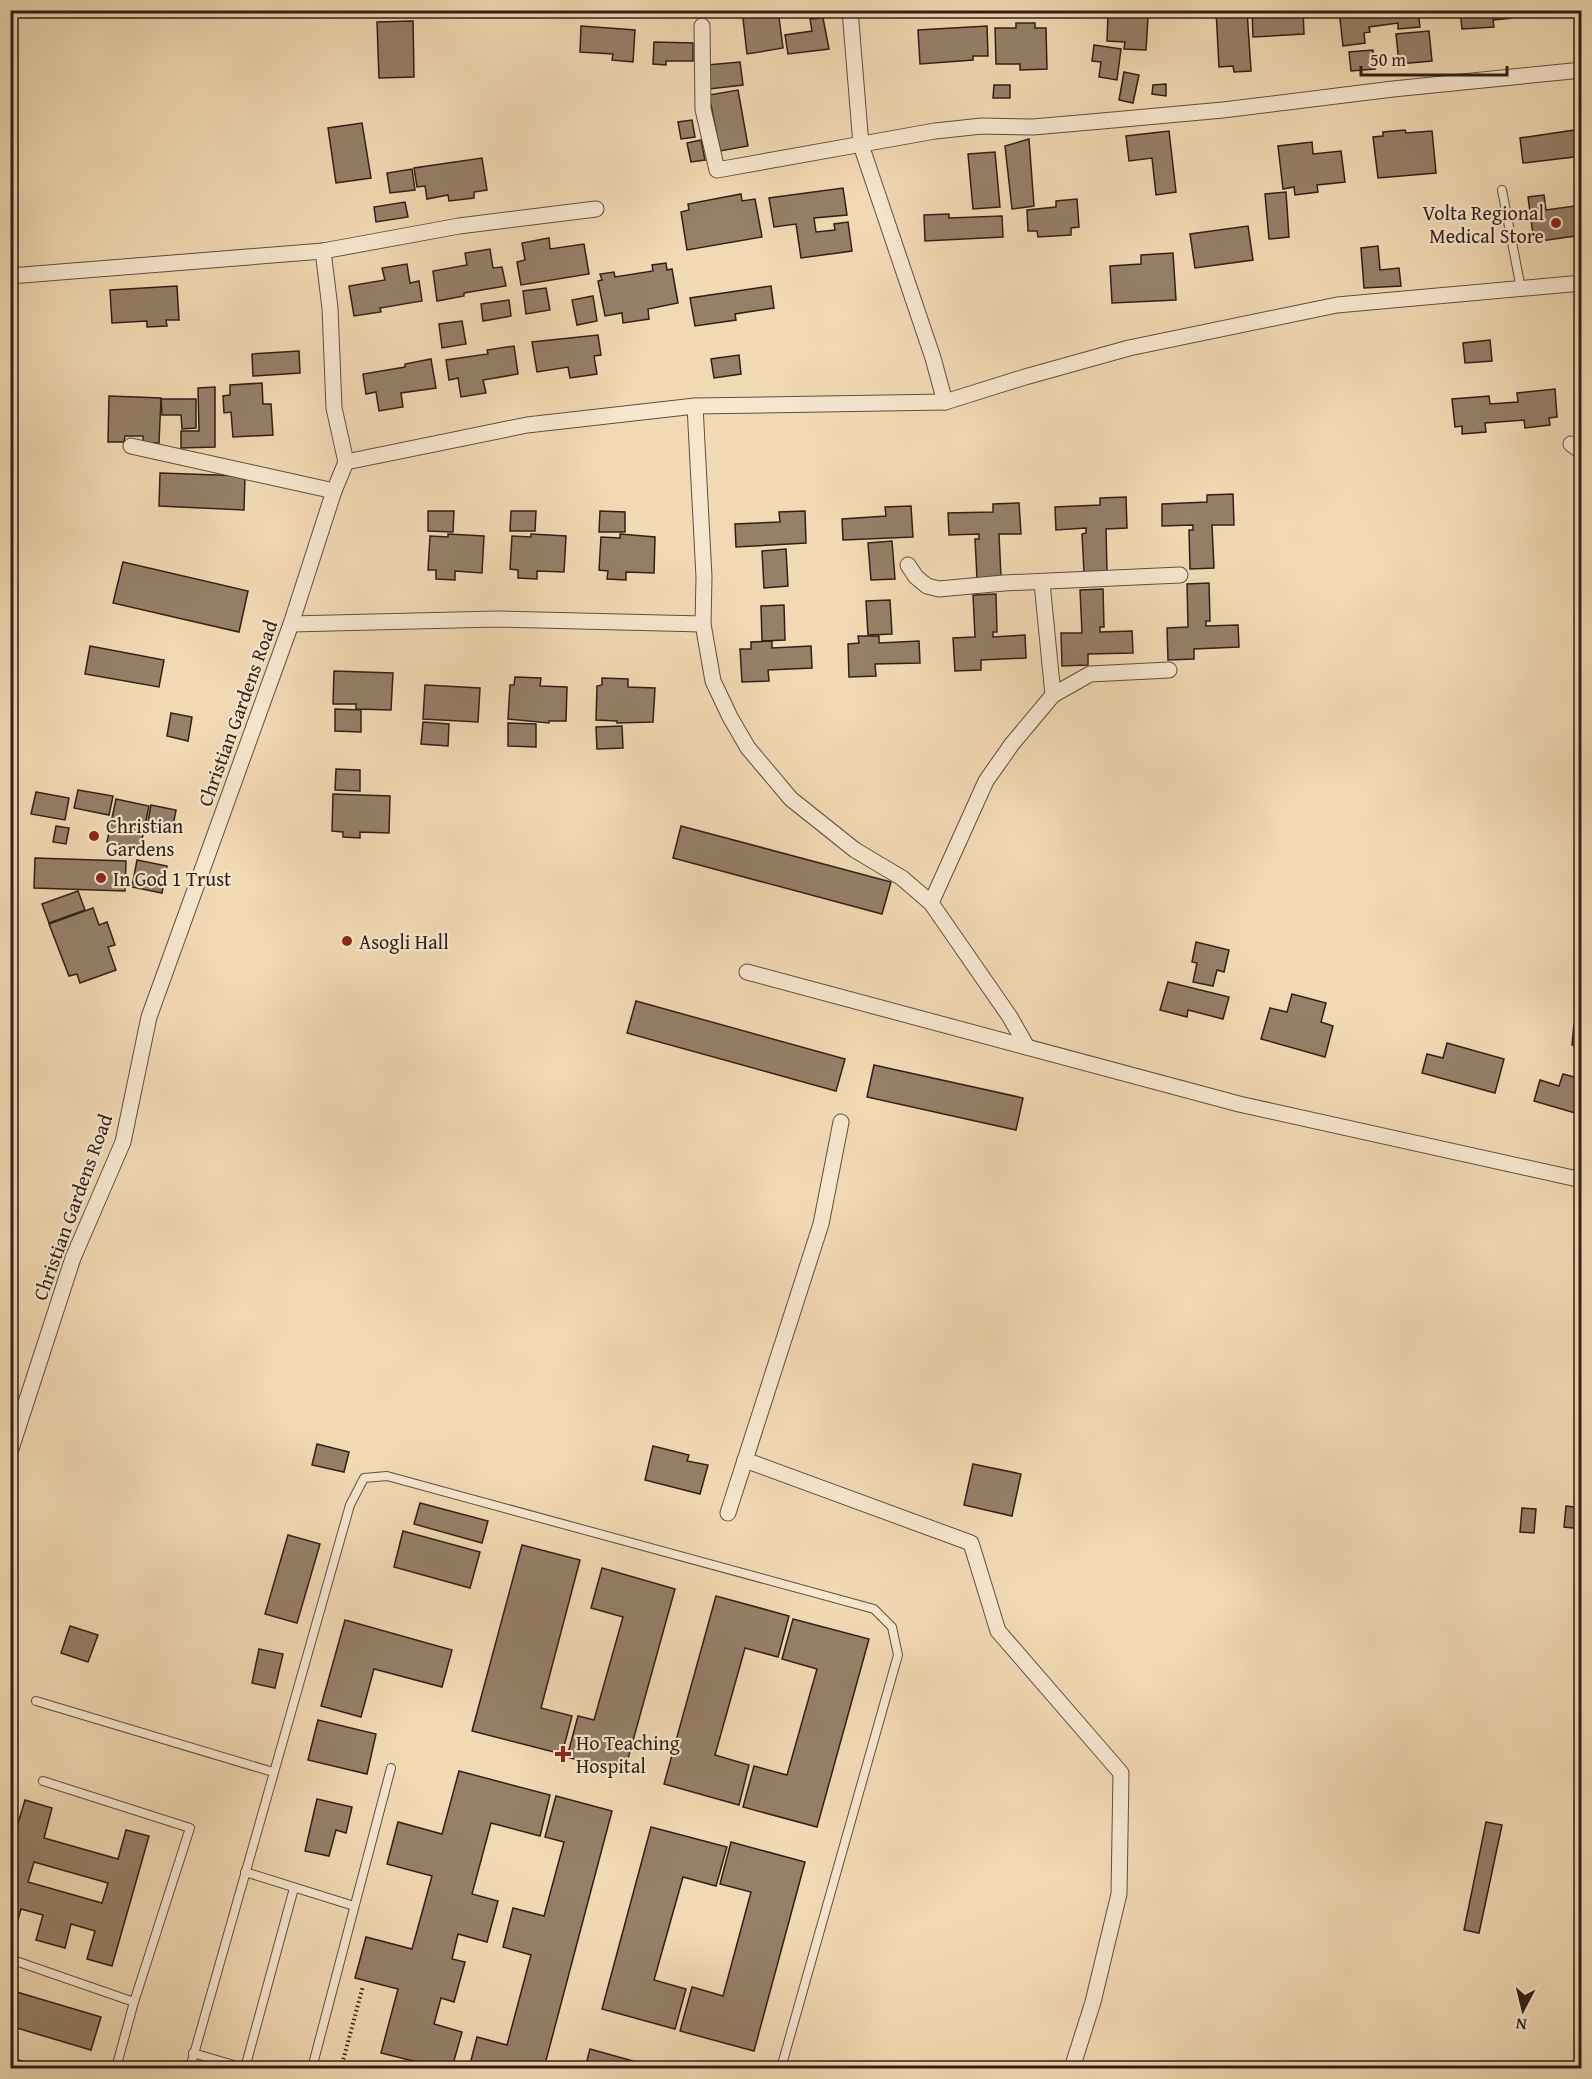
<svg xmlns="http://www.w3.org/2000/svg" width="1592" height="2079" viewBox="0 0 1592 2079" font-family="'Gentium Book Plus',serif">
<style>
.building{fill:#958068;stroke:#311f17;stroke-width:1.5;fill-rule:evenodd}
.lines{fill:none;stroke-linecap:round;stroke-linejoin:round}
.lane-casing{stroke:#614e3e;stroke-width:10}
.street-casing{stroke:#614e3e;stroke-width:17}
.path{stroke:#311f17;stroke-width:4;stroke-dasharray:1.5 3;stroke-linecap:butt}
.lane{stroke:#f6e6ce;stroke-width:8}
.street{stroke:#f6e6ce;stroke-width:15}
.poi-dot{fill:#8f2418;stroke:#f6e6ce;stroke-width:2}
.labels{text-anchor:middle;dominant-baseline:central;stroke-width:4.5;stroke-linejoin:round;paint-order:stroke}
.poi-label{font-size:20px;fill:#311f17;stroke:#f6e6ce;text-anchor:start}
.street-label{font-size:20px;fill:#311f17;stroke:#f6e6ce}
</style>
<rect width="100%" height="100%" fill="#f1d9b3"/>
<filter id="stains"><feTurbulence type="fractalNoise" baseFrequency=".00333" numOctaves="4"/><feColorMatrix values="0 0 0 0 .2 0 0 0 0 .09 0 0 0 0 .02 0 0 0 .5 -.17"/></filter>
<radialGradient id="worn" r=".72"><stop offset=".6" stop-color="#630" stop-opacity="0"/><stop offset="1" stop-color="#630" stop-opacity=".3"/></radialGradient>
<g class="building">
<path d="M742 10H778L783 48 747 54Z"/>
<path d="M1074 10H1154V11L1074 16Z"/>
<path d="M1216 10H1247L1251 71 1234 72 1233 66 1219 67Z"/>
<path d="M1252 10H1303L1304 34 1253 37Z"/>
<path d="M1339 10H1418L1420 27 1398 29V23L1369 27 1370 32 1364 33 1365 43 1343 46Z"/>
<path d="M1460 10H1511L1512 18 1493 20 1494 27 1462 29Z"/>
<path d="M1108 14 1148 17 1146 50 1124 49 1125 42 1107 41Z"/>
<path d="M823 18 829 49 788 54 785 35 812 31 810 19Z"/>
<path d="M413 21 414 77 379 78 377 22Z"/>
<path d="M1016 23H1035V28H1046L1047 69 1020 70V64H996L995 28H1016Z"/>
<path d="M581 26 635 30 633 62 612 60 613 54 580 52Z"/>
<path d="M987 26 988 56H973V60L920 64 918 30Z"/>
<path d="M1429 31 1432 61 1399 64 1396 34Z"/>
<path d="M654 42 693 43V61H666V65L653 64Z"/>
<path d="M1094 45 1121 49 1117 80 1099 77 1101 62 1092 61Z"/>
<path d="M1373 50 1375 69 1351 71 1349 52Z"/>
<path d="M740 62 743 85 709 89 707 65Z"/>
<path d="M1124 72 1139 75 1133 103 1119 100Z"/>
<path d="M1166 84V96L1152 94 1153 85Z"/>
<path d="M994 85H1010V98H993Z"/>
<path d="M738 90 748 146 720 151 709 95Z"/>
<path d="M1579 112H1582V156L1523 163 1520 138 1581 129Z"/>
<path d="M692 120 695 137 681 139 678 122Z"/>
<path d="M362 123 371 178 336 183 328 128Z"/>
<path d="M1405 130 1406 133 1432 131 1436 173 1378 178 1373 137 1383 136V132Z"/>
<path d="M1169 131 1176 192 1156 195 1152 158 1129 161 1126 136Z"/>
<path d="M1029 139 1034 206 1012 209 1005 146Z"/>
<path d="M701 140 705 160 691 162 687 143Z"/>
<path d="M1312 142 1313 154 1341 151 1345 182 1317 185 1318 192 1295 195 1294 187 1283 189 1278 146Z"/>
<path d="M995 152 1000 207 973 209 968 154Z"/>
<path d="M482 158 487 190 474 192V198L449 201 448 195 427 199 425 186 417 187 414 168Z"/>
<path d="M412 169 415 190 390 193 387 173Z"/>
<path d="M843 188 847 215 814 218 816 232 835 230 834 224 848 222 852 251 801 258 796 224 774 227 769 198Z"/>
<path d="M1286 192 1289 237 1269 239 1265 194Z"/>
<path d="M741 194 742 201 755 199 762 237 687 250 681 212 689 210 688 204Z"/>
<path d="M1544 195 1546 210 1582 205V235L1534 242 1528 197Z"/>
<path d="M1077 199 1079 227 1071 228V235L1038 237 1037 231H1028L1027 210 1056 207V201Z"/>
<path d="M405 202 408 217 376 222 374 207Z"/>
<path d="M949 214V218L1002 216 1003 237 925 241 924 215Z"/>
<path d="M1248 226 1253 260 1195 268 1190 234Z"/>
<path d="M549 238 550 249 584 244 589 274 521 285 517 262 525 260 522 243Z"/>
<path d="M1378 246 1380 270 1399 268 1401 286 1364 288 1361 248Z"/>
<path d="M490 249 493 268 502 267 506 286 464 293V296L437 301 433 271 467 265 465 253Z"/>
<path d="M1173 253 1176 300 1112 303 1110 266 1141 264V255Z"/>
<path d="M666 263 667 270 672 269 678 303 648 309 649 319 623 323 622 313 605 316 598 281 602 280 600 274 614 272 615 277 653 271 652 265Z"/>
<path d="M407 264 410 283 419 281 422 301 380 308 381 312 354 316 349 286 385 280 382 268Z"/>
<path d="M177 286 179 320H166L167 326 147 327V321L112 323 110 290Z"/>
<path d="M771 286 774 308 735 314 736 320 695 326 690 298Z"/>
<path d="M546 288 550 310 526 314 523 291Z"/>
<path d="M593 296 597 321 577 325 572 300Z"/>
<path d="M509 300 511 316 483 321 481 304Z"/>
<path d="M462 321 466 344 442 348 439 324Z"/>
<path d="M598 335 601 355 594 356 597 374 570 378 568 367 537 372 532 342Z"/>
<path d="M1490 340 1492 361 1465 363 1463 343Z"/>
<path d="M514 346 518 374 483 380 486 393 461 397 458 378 449 380 446 360 488 354 487 350Z"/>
<path d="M299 351 300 373 253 376 252 354Z"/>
<path d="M739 355 741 374 714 378 711 359Z"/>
<path d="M431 359 436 388 401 393 403 407 379 411 376 392 366 394 363 374 405 367V364Z"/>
<path d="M262 383 263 404H271L273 435 233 437 231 412 224 413 223 396 230 395V385Z"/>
<path d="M215 387V447L181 448V431H199L198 388Z"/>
<path d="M1555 389 1557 417 1549 418 1550 425 1525 428 1524 420 1485 423 1486 432 1462 434V426L1455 427 1452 399 1489 396 1490 404 1518 402 1517 393Z"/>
<path d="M109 396 161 398 159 443H143V436H125L124 442H108Z"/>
<path d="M161 399H196V428L182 429 181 415H162Z"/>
<path d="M160 473 245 476 244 510 159 506Z"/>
<path d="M1233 494 1234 525H1212L1214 568 1190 569 1189 530H1193V525L1162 526V504L1207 502V495Z"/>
<path d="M1126 497 1127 528 1106 529 1107 571 1084 572 1082 534 1086 533V528L1056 530 1055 507 1100 505V498Z"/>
<path d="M1019 503 1021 534H999L1001 577 977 578 975 539H979V534L949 535 948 513 993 512V504Z"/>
<path d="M911 506 913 537 843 540 842 519 886 516 885 507Z"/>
<path d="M428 511H454L453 532 428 531Z"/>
<path d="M511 511H536L535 531H510Z"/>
<path d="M600 511 625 512V532H599Z"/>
<path d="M805 511 806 543 736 547 735 524 780 522 779 512Z"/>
<path d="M448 534 484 536 482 573 455 571V580L436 579V570H428L430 536 448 537Z"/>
<path d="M531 534 566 536 564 572 537 571V579L518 578V570L510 569 512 536 531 537Z"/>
<path d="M620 534 655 537 654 573 626 572V580L607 579 608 571 599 570 601 537 620 538Z"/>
<path d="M892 541 895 579 871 580 868 543Z"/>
<path d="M786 549 788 586 764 588 762 551Z"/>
<path d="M123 562 248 591 239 632 113 603Z"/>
<path d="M1209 583 1210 621H1206V626L1238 625 1239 647 1194 649V659L1168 660 1167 628 1188 627 1187 584Z"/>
<path d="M1103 589 1104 627H1100V632L1132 631 1133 653 1088 654V665L1062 666 1061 633H1082L1080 590Z"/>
<path d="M996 594 997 632H993V637L1025 635 1026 658 981 660V670L955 671 953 638 975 637 973 595Z"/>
<path d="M890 600 892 634 868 635 866 601Z"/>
<path d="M784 605 785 640 762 641 761 606Z"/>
<path d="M858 636H879V643L919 641 920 663 875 664 876 676 849 677 848 644 859 643Z"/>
<path d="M772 641V648L811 646 812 668 768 670 769 681 742 682 740 649H751V642Z"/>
<path d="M90 646 164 660 159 687 85 674Z"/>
<path d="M334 671 393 673 391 710 356 709V704H333Z"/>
<path d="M515 677 541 678 540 686 567 687 566 721H549V723L508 719 510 685H514Z"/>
<path d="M602 678 628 679V687L655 688 653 722 617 723V721L596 720 597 686 602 685Z"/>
<path d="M425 685 480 688 478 722 423 719Z"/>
<path d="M335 709 361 710V732L335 731Z"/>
<path d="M171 713 192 717 188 741 167 736Z"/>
<path d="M423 722 449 724 448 746 421 744Z"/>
<path d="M508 723 536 724V747L508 746Z"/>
<path d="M622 726 623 748 597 749 596 727Z"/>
<path d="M336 769 360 770V791L335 790Z"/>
<path d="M78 790 113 796 109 815 74 808Z"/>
<path d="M36 792 69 798 65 820 31 814Z"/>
<path d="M333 794 390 796 389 833 360 832V838L343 837V832L332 831Z"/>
<path d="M116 799 149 806 140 849 107 842Z"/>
<path d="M151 805 176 810 172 831 147 827Z"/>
<path d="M56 826 69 828 66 844 53 842Z"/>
<path d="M681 826 891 882 882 914 673 858Z"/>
<path d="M35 858 126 861 125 891 34 888Z"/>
<path d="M137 860 167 866 162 893 132 887Z"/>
<path d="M78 891 85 910 49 923 42 904Z"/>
<path d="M93 908 99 925 107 922 115 945 108 947 116 970 80 983 77 974 69 976 49 924Z"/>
<path d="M1196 942 1229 950 1224 972 1217 970 1213 986 1193 982 1197 963 1192 962Z"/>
<path d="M1168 982 1229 997 1223 1019 1188 1010 1187 1017 1160 1010Z"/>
<path d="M1292 994 1326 1003 1321 1022 1333 1026 1325 1057 1261 1039 1270 1008 1287 1012Z"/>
<path d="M636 1001 845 1059 836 1091 627 1033Z"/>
<path d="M1574 1024 1582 1025V1047L1572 1045Z"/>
<path d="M1447 1043 1504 1059 1495 1093 1422 1073 1427 1054 1443 1058Z"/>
<path d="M874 1065 1023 1098 1016 1130 867 1097Z"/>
<path d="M1563 1074 1582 1079V1115L1534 1101 1540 1080 1559 1086Z"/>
<path d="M317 1444 349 1452 344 1472 312 1465Z"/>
<path d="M653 1446 689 1455 687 1461 708 1465 700 1494 645 1480Z"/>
<path d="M973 1464 1021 1474 1012 1516 964 1505Z"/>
<path d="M420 1503 488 1521 482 1543 414 1524Z"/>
<path d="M1566 1506 1582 1508V1529L1564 1527Z"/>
<path d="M1522 1508 1536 1509 1534 1533 1520 1532Z"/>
<path d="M403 1531 480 1552 470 1588 394 1567Z"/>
<path d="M288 1535 320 1544 297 1623 265 1614Z"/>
<path d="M522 1545 580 1560 541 1708 572 1716 562 1754 472 1731Z"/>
<path d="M602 1568 675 1589 624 1773 567 1757 578 1716 594 1720 623 1617 591 1608Z"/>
<path d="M716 1596 789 1616 778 1657 745 1648 715 1755 749 1765 739 1805 664 1784Z"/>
<path d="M793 1619 869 1639 817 1827 743 1807 754 1766 787 1775 817 1669 782 1659Z"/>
<path d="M345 1620 452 1650 442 1687 374 1669 361 1717 321 1706Z"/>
<path d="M70 1626 98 1635 88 1662 61 1653Z"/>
<path d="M259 1649 283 1654 275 1688 252 1683Z"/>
<path d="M318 1720 376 1734 367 1774 308 1760Z"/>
<path d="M459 1771 550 1795 540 1836 491 1823 472 1894 498 1901 487 1942 458 1934 452 1959 465 1962 454 2002 441 1998 434 2024 462 2032 452 2068H441L381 2053 398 1989 355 1978 366 1937 412 1949 432 1876 387 1864 398 1822 442 1834Z"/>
<path d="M556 1796 612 1811 544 2068H469L477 2037 507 2045 531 1955 503 1947 513 1908 544 1916 564 1842 545 1837Z"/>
<path d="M317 1799 352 1807 346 1833 336 1830 329 1856 305 1851Z"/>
<path d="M25 1800 52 1808 44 1838 118 1859 126 1830 149 1836 112 1966 87 1959 95 1931 71 1924 65 1948 36 1940 43 1915 21 1909 13 1937H10V1850ZM34 1862 108 1883 102 1903 28 1882Z"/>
<path d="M1486 1822 1502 1825 1479 1933 1464 1930Z"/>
<path d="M651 1827 727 1847 716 1886 683 1877 654 1980 686 1989 675 2029 602 2009Z"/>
<path d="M731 1842 805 1862 754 2051 680 2031 692 1987 723 1996 751 1892 720 1884Z"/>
<path d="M10 1990 101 2017 91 2050 10 2026Z"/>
<path d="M590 2049 658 2068H585Z"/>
<path d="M10 2058 50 2068H10Z"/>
</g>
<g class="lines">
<g class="lane-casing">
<g id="lane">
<path d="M1502 190 1521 289"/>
<path d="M36 1701 273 1772"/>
<path d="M43 1781 190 1828 134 2002 116 2068"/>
<path d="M245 1872 354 1906"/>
<path d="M10 1959 134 2002"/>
<path d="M193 2053 244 2068"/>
<path d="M190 2068 350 1505 364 1478 387 1476 874 1609 892 1627 898 1655 781 2068"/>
<path d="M245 2068 294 1888"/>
<path d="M312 2068 391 1768"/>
</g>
</g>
<g class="street-casing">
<g id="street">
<path d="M850 10 861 145 933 358 945 402"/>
<path d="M702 26 703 109 717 170 935 131 982 126 1033 127 1102 121 1223 110 1393 89 1582 70"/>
<path d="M10 276 323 251 459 226 596 209"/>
<path d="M695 406 704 577 703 624 713 681 730 717 748 748 791 799 855 850 902 878 931 903 1010 1017 1027 1047"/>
<path d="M1571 444 1582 452"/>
<path d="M131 446 334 491"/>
<path d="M346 462 527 425 695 406 945 402 1025 377 1129 348 1337 305 1582 283"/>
<path d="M908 565 916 577 927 586 939 589 1004 583 1180 575"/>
<path d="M1042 583 1053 695"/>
<path d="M291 624 497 619 703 624"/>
<path d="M931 903 986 781 1012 744 1053 695 1090 674 1169 670"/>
<path d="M747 972 1239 1104 1582 1180"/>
<path d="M10 1452 73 1258 123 1142 149 1017 291 624 334 491 346 462 334 408 330 308 323 251"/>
<path d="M745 1460 971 1543 998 1631 1121 1773 1119 1894 1093 2002 1072 2068"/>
<path d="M728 1513 821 1224 841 1122"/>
</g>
</g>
<path class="path" d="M341 2068 363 1986"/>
<use href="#lane" class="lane"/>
<use href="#street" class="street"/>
</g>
<g class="poi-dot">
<circle cx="1556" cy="223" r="6"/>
<circle cx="94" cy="836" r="6"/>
<circle cx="101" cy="878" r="6"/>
<circle cx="347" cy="941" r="6"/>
<path d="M560 1745h6v6h6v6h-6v6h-6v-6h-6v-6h6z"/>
</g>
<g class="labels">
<g class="poi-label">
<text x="1544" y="212" text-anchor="end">Volta Regional<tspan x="1544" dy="23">Medical Store</tspan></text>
<text x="106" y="825">Christian<tspan x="106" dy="23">Gardens</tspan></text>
<text x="113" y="878">In God 1 Trust</text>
<text x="359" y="941">Asogli Hall</text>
<text x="576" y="1742">Ho Teaching<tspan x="576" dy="23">Hospital</tspan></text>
</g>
<g class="street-label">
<text transform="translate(237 713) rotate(-70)">Christian Gardens Road</text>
<text transform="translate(72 1207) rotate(-70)">Christian Gardens Road</text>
</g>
</g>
<rect width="1592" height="2079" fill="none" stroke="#f1d9b3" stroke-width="36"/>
<rect x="12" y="12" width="1568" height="2055" fill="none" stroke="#311f17" stroke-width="3"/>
<rect x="18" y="18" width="1556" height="2043" fill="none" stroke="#311f17" stroke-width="1.5"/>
<g transform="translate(1523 2010) rotate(187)" stroke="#f6e6ce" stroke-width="4.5" paint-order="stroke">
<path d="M0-4.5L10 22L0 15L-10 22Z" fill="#311f17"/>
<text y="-9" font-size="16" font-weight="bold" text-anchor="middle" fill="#311f17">N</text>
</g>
<path d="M1361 66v9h146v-9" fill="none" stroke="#311f17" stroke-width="3"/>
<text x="1370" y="66" font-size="18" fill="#311f17" stroke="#f6e6ce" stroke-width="4.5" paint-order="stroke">50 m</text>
<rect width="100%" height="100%" filter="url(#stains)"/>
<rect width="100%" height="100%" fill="url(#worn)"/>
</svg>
